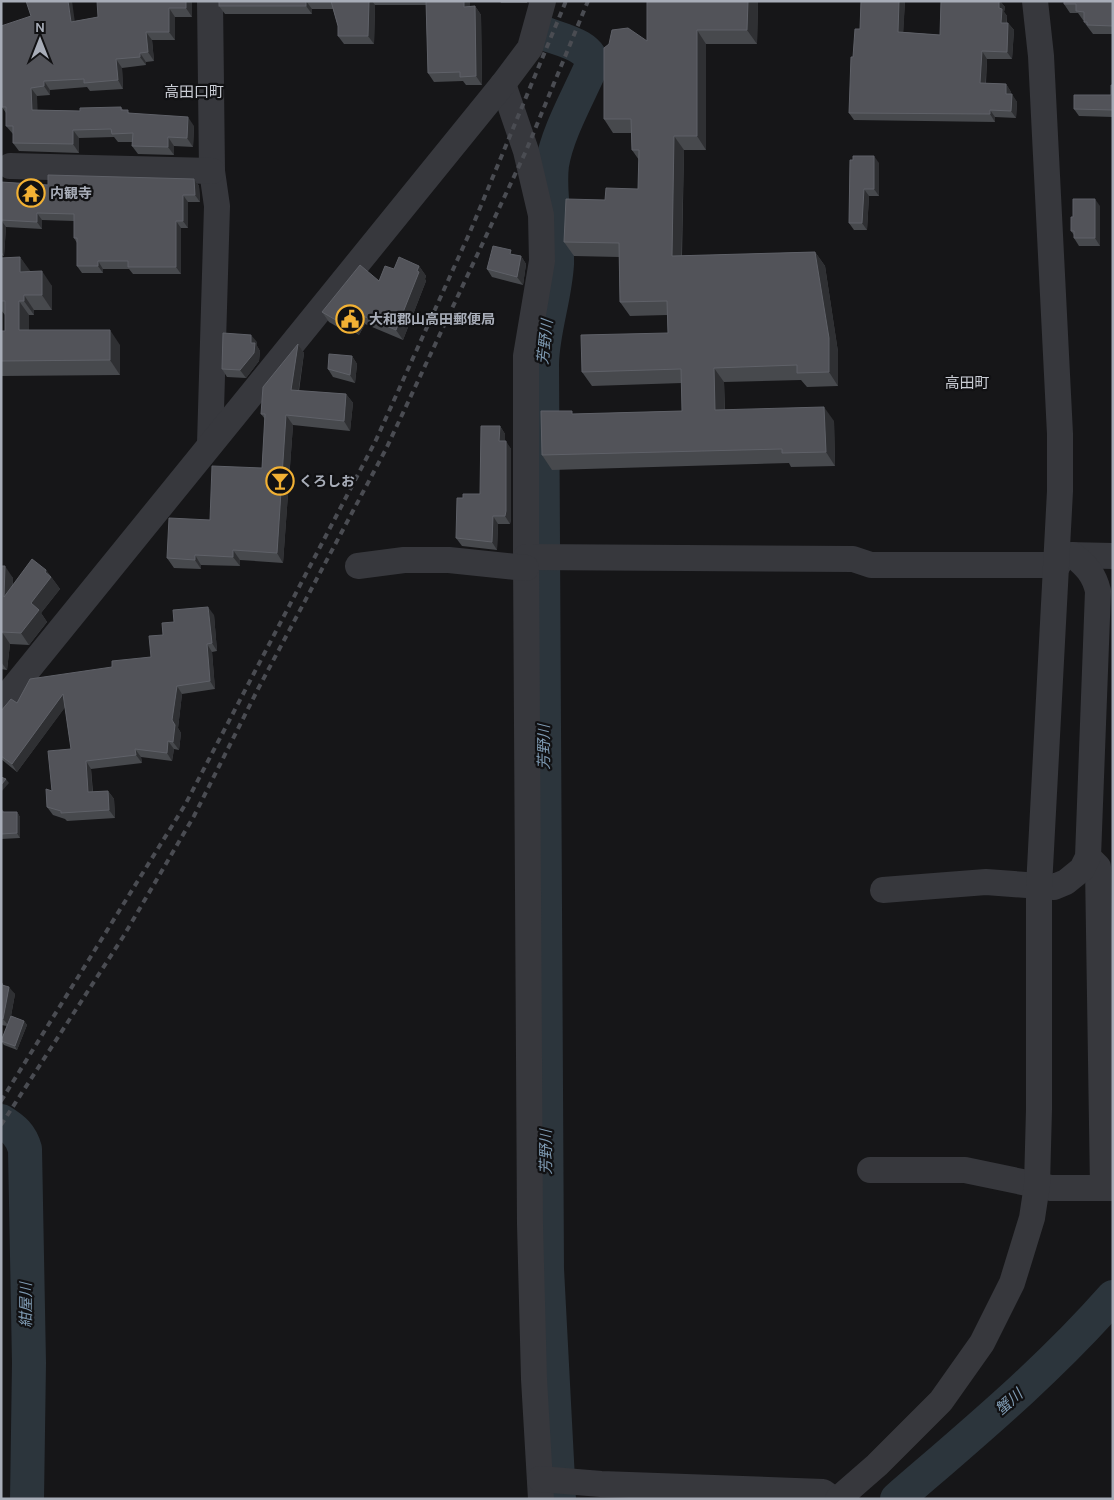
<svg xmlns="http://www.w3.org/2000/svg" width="1114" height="1500" viewBox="0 0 1114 1500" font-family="Karla,'Noto Sans JP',sans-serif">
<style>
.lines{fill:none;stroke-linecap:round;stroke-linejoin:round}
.river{stroke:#2c353c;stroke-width:34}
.minor{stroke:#37383d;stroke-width:26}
.rail{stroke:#4a4c52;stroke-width:4;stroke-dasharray:6 5;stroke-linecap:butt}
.wall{fill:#47494d}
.shaded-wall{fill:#2f3033}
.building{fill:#525359;stroke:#5f6168}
.labels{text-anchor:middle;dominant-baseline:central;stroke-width:4.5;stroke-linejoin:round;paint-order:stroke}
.poi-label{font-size:14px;font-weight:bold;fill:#a8adb8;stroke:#111113;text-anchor:start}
.neighbourhood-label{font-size:15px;fill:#c9ccd4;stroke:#111113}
.water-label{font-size:15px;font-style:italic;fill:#7f9bb3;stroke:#111113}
</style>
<rect width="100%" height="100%" fill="#161618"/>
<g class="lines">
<g class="river">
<path d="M546 34C562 40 592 46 592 65 579 95 557 133 552 165 548 198 558 231 557 264 555 298 543 329 542 363L547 1269 559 1499"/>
<path d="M1 1121C14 1129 21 1135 25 1149L29 1363 27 1499"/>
<path d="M897 1499C972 1434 1047 1372 1113 1297"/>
</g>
<g class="minor">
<path d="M210 1 212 171 217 206 210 444"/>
<path d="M503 84 526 151 541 215 542 261 526 356V557L530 1224 534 1379 541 1499"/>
<path d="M10 166 212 171"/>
<path d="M1066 555 1113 556"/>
<path d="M526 557 853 559 871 565H1058"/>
<path d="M358 566 404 560H449L526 568"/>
<path d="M1 703 503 84 530 48 543 1"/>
<path d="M1088 857 1098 867 1103 1188"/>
<path d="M883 890 986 882 1054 887 1066 882 1082 869 1088 857 1098 591C1094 574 1086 566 1073 555"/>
<path d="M870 1170H965L1051 1188H1113"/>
<path d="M540 1479 601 1484 823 1492 833 1499"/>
<path d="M838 1499 877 1465 941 1401 982 1343 1012 1283 1032 1218 1037 1185 1039 1109V887L1060 491V434L1041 56 1035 1"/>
</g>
<g class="rail">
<path d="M1 1101 185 805 376 440 470 232 566 1"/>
<path d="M1 1125 123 937 194 816 258 689 386 449 526 151 588 1"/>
</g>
</g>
<g class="wall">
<path d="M192 1V17H175V40H152L154 61 146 62V65L122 68 123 89 90 91 87 87 50 90V95L37 96V110L80 111 121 107 123 110 130 113 194 126 193 147 174 146V155L138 154 132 146 133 142H118L114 137 79 138V153L19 151 13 143V134L6 126V113L2 107 75 21Z"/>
<path d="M219 1H470V6H475L481 15 482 85H466L463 81 434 82 428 73 426 5H375L374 44H344L338 36V26L333 9H312V14H225L219 6Z"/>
<path d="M500 1H527V3H501Z"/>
<path d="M758 1 757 44H706V150H684L682 256 815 252 825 266 838 352V386L807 387 801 380 724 382 725 410 834 421 835 466 791 467 789 463 552 470 542 455 575 414 682 411V383L592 386 582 372 668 333 667 315 630 316 620 302 619 257 574 256 564 242 605 200 638 189 639 160 632 150 631 133H613L604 119 647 41Z"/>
<path d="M861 1H905L903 32 940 35 941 1H1000L1005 7 1004 12 1007 16V23H1008L1014 30 1012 59H987L986 83 1006 84 1011 92V94L1017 102 1016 118 995 117V122L854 120 849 113 853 57 860 29Z"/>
<path d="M1113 1V34H1093L1084 22V20H1083L1078 13H1070L1064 4Z"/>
<path d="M1113 85V117L1079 116 1074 109 1111 95Z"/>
<path d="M850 160 879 163V196H869L867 230H854L849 223Z"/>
<path d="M194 179 199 186 200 202H188V228H181V274H133L129 269H103V273H82L77 266V243L74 238V221L42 220V229L6 227 4 256 1 255V182L48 185Z"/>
<path d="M1100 206V246H1079L1074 238V235L1071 231Z"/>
<path d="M514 255 521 256 526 264 523 285 492 277 487 269Z"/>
<path d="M20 257 30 272 52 286V310H34V315H29V330L120 345V375L1 376V331H5V315L1 310V258Z"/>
<path d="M419 266 426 276 425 279 426 281 403 340 365 324 359 335 350 329 348 333 329 322 322 312 379 281 394 269Z"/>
<path d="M257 342V346L260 351 259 361 246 378 227 377 222 369Z"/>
<path d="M298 344 304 353 299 391 346 394 353 403 350 431 293 425 283 563 240 560V566L201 565V569L174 568 167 558 210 520 262 468 265 419 261 414Z"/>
<path d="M352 356 357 364 355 383 333 377 328 369Z"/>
<path d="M500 426 505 434V441L511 449V519L510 524H498L497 550 462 546 456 538 463 498 480 494Z"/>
<path d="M1 566 13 578V585L46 570 60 589 41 613 47 622 29 645 10 644 7 670 1 669Z"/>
<path d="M214 615 217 651 212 652 215 689 182 694 178 728 181 733 179 750 174 749 172 761 141 757 142 763 91 769 93 792 108 791 114 799 115 818 67 821 65 819 53 815 47 807 52 791 71 749 65 707 17 772 1 759V711L17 703 112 667 151 657 163 635 174 622Z"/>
<path d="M1 808 4 812H17L20 817V838L1 839Z"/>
<path d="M1 983 15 994 11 1016 24 1021 27 1025 17 1050 4 1045 1 1041 7 1026 1 1025Z"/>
</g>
<g class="shaded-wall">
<path d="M68 1H72L76 30 71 22Z"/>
<path d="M186 1H192V17L186 8Z"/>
<path d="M306 1 312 9V14L306 6Z"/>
<path d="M369 1H372L375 5 374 44 368 36Z"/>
<path d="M464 1H470V15L464 7Z"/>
<path d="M748 1H758L757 44 747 30Z"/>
<path d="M899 1H905L903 39 898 32Z"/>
<path d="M999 1H1000L1005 7 1004 12 1007 16 1006 30 1001 23 999 8Z"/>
<path d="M475 6 481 15 482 85 476 76Z"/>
<path d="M169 8 175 17V40L169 32Z"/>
<path d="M1008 23 1014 30 1012 59 1007 52Z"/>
<path d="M697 30 706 44V150L697 136Z"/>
<path d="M146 32 152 40 154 61 148 52Z"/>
<path d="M982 51 987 59 985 90 980 83Z"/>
<path d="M140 53 146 62V65L140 57Z"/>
<path d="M116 59 122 68 123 89 118 80Z"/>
<path d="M44 81 50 90V95L44 86Z"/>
<path d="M1006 84 1011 92V101L1006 94Z"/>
<path d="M31 88 37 96 38 118 32 110Z"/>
<path d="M1012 94 1017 102 1016 118 1011 111Z"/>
<path d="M990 110 995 117V122L990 114Z"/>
<path d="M188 117 194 126 193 147 187 138Z"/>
<path d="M73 130 79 138V153L73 144Z"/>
<path d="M674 136 684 150 681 270 672 256Z"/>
<path d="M168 137 174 146V155L168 147Z"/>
<path d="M874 156 879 163V196L874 189Z"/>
<path d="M194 179 199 186 200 202 195 195Z"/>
<path d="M864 189 869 196 867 230 862 223Z"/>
<path d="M183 195 188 202V228L183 221Z"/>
<path d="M1095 199 1100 206V246L1095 238Z"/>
<path d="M37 213 42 220V229L37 222Z"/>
<path d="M1 220 6 227 4 256 1 251Z"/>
<path d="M176 221 181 228V274L176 267Z"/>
<path d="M815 252 825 266 838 352V386L829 372Z"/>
<path d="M521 256 526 264 523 285 517 277Z"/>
<path d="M20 257 31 272H20Z"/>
<path d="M98 261 103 269V273L98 266Z"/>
<path d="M419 266 426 276 425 279 426 281 403 340 396 330Z"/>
<path d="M42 271 52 286V310L42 295Z"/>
<path d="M24 295 34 310V315L24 301Z"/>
<path d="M19 301 29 315V345L19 330Z"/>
<path d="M358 314 365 324 359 335 352 325Z"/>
<path d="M343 319 350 329 348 333 341 323Z"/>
<path d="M110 330 120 345V375L110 360Z"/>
<path d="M251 335 257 342V346L260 351 259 361 246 378 240 370 251 343Z"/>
<path d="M298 344 304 353 297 400 291 390Z"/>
<path d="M352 356 357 364 355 383 350 375Z"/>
<path d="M714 368 724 382 725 424 715 410Z"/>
<path d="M346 394 353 403 350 431 344 421Z"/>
<path d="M824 407 834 421 835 466 826 452Z"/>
<path d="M286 415 293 425 283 563 277 553Z"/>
<path d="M500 426 505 434V449L499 441Z"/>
<path d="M506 441 511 449V519L510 524 505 516Z"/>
<path d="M493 516 498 524 497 550 492 542Z"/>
<path d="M233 550 240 560V566L233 557Z"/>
<path d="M195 555 201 565V569L195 560Z"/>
<path d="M5 566 13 578 12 609 4 597Z"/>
<path d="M46 570 60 589 41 613 47 622 29 645 21 633 31 603Z"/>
<path d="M208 607 214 615 217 651 212 643Z"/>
<path d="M2 632 10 644 7 670 1 662Z"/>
<path d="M207 644 212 652 215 689 210 681Z"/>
<path d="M177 686 182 694 178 728 181 733 179 750 173 742 172 720Z"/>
<path d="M63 694 69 702 17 772 12 764Z"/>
<path d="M168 741 174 749 172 761 167 753Z"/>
<path d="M135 749 141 757 142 763 136 755Z"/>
<path d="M86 761 91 769 93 800 88 792Z"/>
<path d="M6 779 9 783 1 792V785Z"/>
<path d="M108 791 114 799 115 818 109 810Z"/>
<path d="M17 812 20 817V838L17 833Z"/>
<path d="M9 987 15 994 9 1026 3 1019Z"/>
<path d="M24 1021 27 1025 17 1050 15 1046Z"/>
</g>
<g class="building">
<path d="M26 1H68L71 22 98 17 97 1H186V8H169V32H146L148 52 140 53V57L116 59 118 80 84 83V79L44 81V86L31 88 32 110 80 111V108L121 107V110H128V113L188 117 187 138 168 137V147L132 146 133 133 112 134 111 129 73 130V144L13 143V126H6V107H2L1 26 31 16Z"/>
<rect x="219" y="1" width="87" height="5"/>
<path d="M331 1H369L368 36H338V26Z"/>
<path d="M426 1H464V7L475 6 476 76 460 77V72L428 73Z"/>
<path d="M647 1H748L747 30H697V136H674L672 256 815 252 829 338V372L797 373V365L714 368 715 410 824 407 826 452 782 453V449L542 455 541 411H572V414L682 411 681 369 582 372 581 335 668 333 667 301 620 302 619 243 564 242 566 199 605 200 606 188 638 189 639 150H632L631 119H604V48L609 44 612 30 628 28 647 41Z"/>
<path d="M861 1H899L898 32 940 35 941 1H999V8L1002 9 1001 23H1008L1007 52 982 51 980 83 1006 84V94H1012L1011 111 990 110V114L849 113 851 57H853L855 29H860Z"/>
<path d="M1064 1H1113V26L1087 25V22H1084V12L1076 11V4H1064Z"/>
<path d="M1111 85H1113V110L1074 109V95H1111Z"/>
<path d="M853 156H874V189H864L862 223H849L850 160H853Z"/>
<path d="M48 175 194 179 195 195H183V221H176V267H128V261H98V266H77V238H74V214L37 213V222L1 220V222V182L48 185Z"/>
<path d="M1073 199H1095V238H1074V231H1071V217H1073Z"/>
<path d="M493 246 511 250 510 254 521 256 517 277 487 269Z"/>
<path d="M20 257V272L42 271V295H24V301H19V330H110V360L1 361V331H5V301H1V258Z"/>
<path d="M399 257 419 266 417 271 419 272 396 330 358 314 352 325 343 319 341 323 322 312 360 265 379 281 385 266 394 269Z"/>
<path d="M223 333 251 335V343H255L254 353 240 370 222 369Z"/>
<path d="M298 344 291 390 346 394 344 421 286 415 277 553 233 550V557L195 555V560L167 558 169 518 210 520 212 466 262 468 265 414H261L263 387Z"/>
<path d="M329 354 352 356 350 375 328 369Z"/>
<path d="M481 426H500L499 441H506V511L505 516H493L492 542 456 538 457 498H463V494H480Z"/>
<path d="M32 559 46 570 45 572 51 577 31 603 39 610 21 633 2 632 1 636V566H5L4 597Z"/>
<path d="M208 607 212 643 207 644 210 681 177 686 172 720 175 725 173 742 168 741 167 753 135 749 136 755 86 761 88 792 108 791 109 810 61 813V811L47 807 46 789 52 791 48 751 71 749 63 694 12 764 1 756V711L11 699 17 703 30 679 112 667V661L151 657 149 636 163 635 162 623 174 622 173 610Z"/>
<path d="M1 777 6 779 1 785Z"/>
<path d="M1 812H17V833L1 834Z"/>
<path d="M1 983H2V985L9 987 3 1019 1 1018Z"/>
<path d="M11 1016 24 1021 15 1046 1 1041Z"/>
</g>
<defs>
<g id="temple-ring" transform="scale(1.4375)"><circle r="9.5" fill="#111113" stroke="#f2b134" stroke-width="1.5"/><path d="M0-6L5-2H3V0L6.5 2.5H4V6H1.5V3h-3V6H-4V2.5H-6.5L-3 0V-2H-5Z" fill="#f2b134"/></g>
<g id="civic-ring" transform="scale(1.4375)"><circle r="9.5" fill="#111113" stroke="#f2b134" stroke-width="1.5"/><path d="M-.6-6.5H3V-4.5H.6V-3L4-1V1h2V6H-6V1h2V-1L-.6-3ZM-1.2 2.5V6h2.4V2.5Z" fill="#f2b134"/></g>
<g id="bar-ring" transform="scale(1.4375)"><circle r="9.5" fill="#111113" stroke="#f2b134" stroke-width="1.5"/><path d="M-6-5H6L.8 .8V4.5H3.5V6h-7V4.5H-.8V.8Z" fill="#f2b134"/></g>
</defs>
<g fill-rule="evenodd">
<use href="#temple-ring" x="31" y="193"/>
<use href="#civic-ring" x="350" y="319"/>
<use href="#bar-ring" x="280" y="481"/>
</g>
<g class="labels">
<g class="poi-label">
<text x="50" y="193">内観寺</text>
<text x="369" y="319">大和郡山高田郵便局</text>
<text x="299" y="481">くろしお</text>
</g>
<g class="neighbourhood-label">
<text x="194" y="92">高田口町</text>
<text x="967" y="383">高田町</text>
</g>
<g class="water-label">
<text transform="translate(545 342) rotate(-84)">芳野川</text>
<text transform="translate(544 747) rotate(-90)">芳野川</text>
<text transform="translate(546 1152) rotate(-90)">芳野川</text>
<text transform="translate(26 1305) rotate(-90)">紺屋川</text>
<text transform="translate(1009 1402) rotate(-41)">蟹川</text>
</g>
</g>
<rect width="1114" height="1500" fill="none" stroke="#a8adb8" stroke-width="5"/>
<g transform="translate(40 40)" stroke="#111113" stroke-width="4" paint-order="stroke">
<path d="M0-4L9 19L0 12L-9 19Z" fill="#a8adb8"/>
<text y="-8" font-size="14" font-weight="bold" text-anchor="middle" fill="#a8adb8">N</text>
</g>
</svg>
